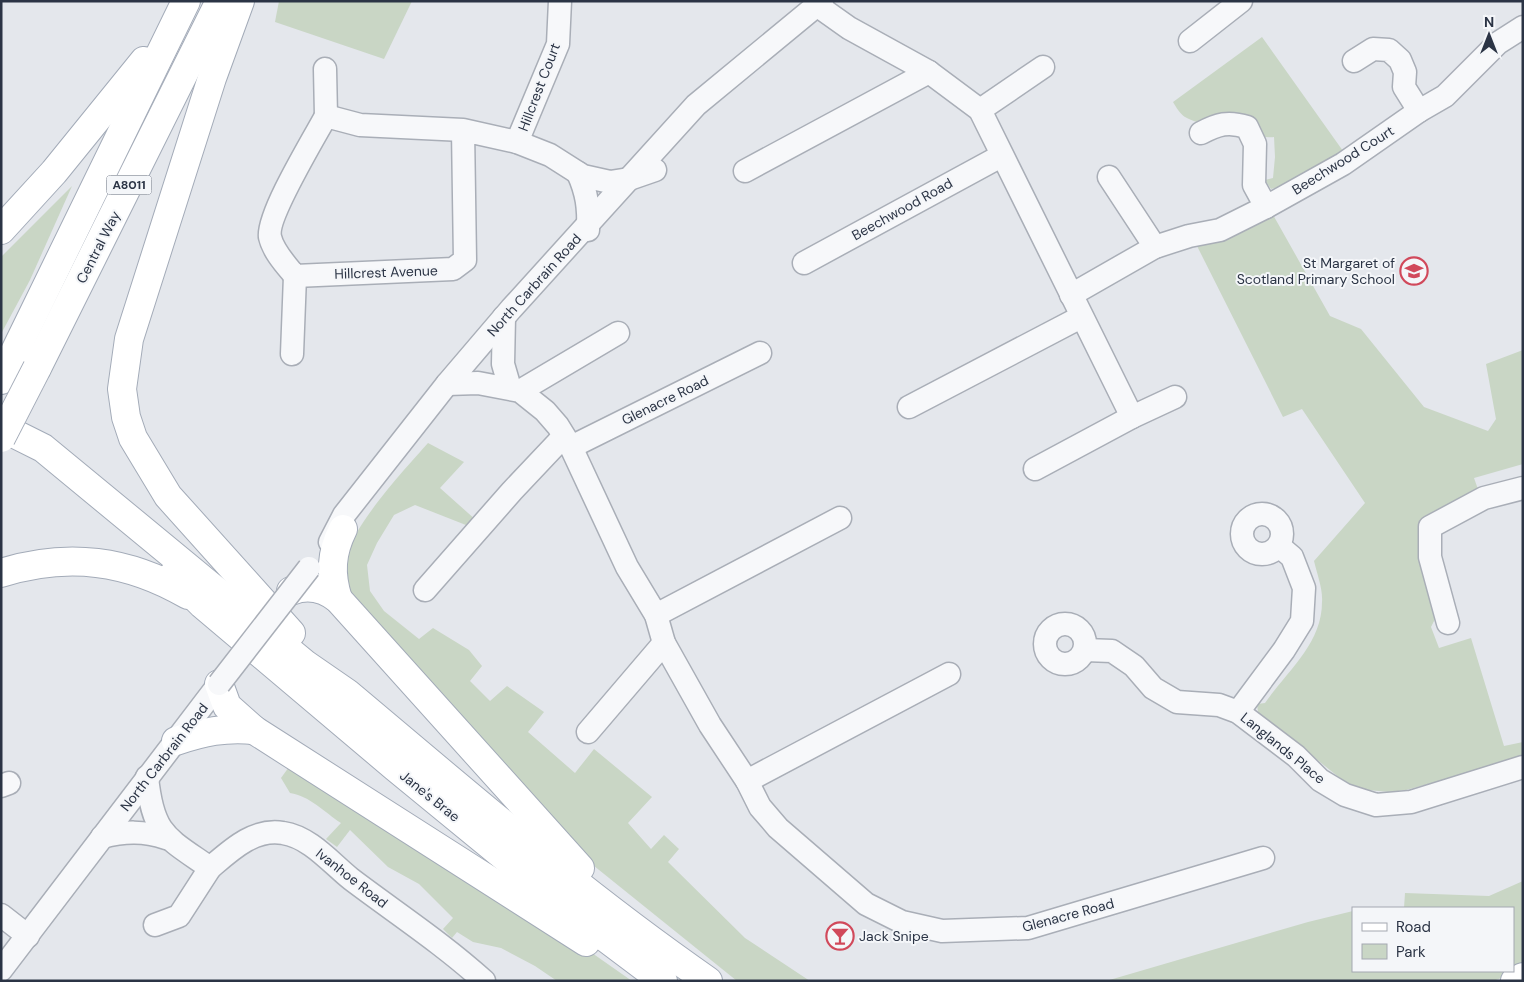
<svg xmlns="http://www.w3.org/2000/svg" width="1524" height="982" viewBox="0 0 1524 982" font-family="'DM Sans',sans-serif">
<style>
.green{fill:#c9d6c5}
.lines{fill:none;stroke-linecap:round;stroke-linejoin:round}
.minor-casing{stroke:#a9aeb7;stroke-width:25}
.major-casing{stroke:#a3abb8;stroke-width:30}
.minor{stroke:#f7f8fa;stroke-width:22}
.major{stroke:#fff;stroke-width:28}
.minor-bridge-casing{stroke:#a9aeb7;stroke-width:25;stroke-linecap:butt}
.major-bridge-casing{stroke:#a3abb8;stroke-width:30;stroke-linecap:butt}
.minor-bridge{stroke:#f7f8fa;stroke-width:22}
.major-bridge{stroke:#fff;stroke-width:28}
.labels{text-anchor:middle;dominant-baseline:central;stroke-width:4;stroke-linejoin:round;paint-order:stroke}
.shield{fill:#f4f6f9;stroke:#676e7b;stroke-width:1}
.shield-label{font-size:12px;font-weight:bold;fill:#2b3445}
.street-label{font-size:14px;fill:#2b3445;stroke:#f4f6f9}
.poi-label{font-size:14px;fill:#2b3445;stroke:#f4f6f9;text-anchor:end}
</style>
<rect width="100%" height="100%" fill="#e4e7ec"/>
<g class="green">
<path d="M279 1H412L384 59 275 22Z"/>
<path d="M1262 37 1343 151 1296 182 1271 189 1265 180 1273 178 1275 157 1274 137C1255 139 1203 127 1185 117 1180 114 1176 107 1173 102Z"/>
<path d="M72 186 30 280 1 334V257Z"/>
<path d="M1272 213 1330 316 1361 329 1424 407 1488 431 1496 419 1486 364 1523 350V464L1474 478 1480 495 1442 508 1438 613 1431 627 1439 648 1471 638 1504 746 1523 742V758L1406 790 1389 792 1368 790 1346 783 1258 712 1257 704 1265 703C1287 671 1322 644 1322 602 1323 589 1317 574 1314 561L1365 503 1302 409 1283 417 1194 240Z"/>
<path d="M428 443 464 462 440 488 477 521 471 527 415 505 394 515 377 543 367 565 370 591 384 611 419 639 433 628 469 650 482 666 470 681 490 701 507 686 544 712 528 732 575 773 594 749 652 797 628 823 651 849 664 835 679 849 668 862 745 938 810 981H737L573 849 348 594C346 586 344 578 343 571 342 536 405 469 428 443Z"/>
<path d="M294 760 592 953 632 981H557L535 966 501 948 473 942 457 932 452 938 443 929 453 918 419 884 388 867 350 830 337 847 326 839 341 823C324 812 310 796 290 793L281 778Z"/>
<path d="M1523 881V970L1493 981H1106L1308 922 1353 911V971H1513V908H1404L1405 893 1489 896Z"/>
</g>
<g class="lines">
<g class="minor-casing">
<g id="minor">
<path d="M818 6 849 28 929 72 980 110 1132 417 1175 397"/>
<path d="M1190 41 1241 1"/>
<path d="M325 69 326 116"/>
<path d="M980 110 1043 67"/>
<path d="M1419 111 1445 96 1498 43 1523 27"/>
<path d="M463 130 465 260 453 269 295 276C286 265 273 251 270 237 266 217 314 138 326 116L360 125 463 130 517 142 550 155 583 176 610 182 629 179 655 170"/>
<path d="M1201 133C1218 124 1228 121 1247 127L1255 144 1254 185 1266 207"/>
<path d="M517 142 558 44 560 1"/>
<path d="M745 171 929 72"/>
<path d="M578 173C587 193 589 208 588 230"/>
<path d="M1109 177 1155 247"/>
<path d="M804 263 1001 156"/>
<path d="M1071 295 1155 247 1189 236 1220 230 1266 207 1343 164 1419 111 1404 87 1405 72 1400 60 1389 50 1373 49 1354 61"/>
<path d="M504 317 503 364 510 388"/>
<path d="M292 354 295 276"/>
<path d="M447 384 478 383 520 391 545 411 558 426 571 447 627 567 656 615 664 643 710 725 747 781 760 807 778 828 866 904 902 922 942 931 1028 928 1263 858"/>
<path d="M520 391 618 333"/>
<path d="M909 407 1081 317"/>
<path d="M571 447 760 353"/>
<path d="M1035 469 1132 417"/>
<circle cx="1262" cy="534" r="20"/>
<path d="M330 542 344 515 447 384 511 309 696 105 822 1"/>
<path d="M425 590 512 491 563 437"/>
<path d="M656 615 840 518"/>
<path d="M1448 623 1430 557V527L1484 498 1523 488"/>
<circle cx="1065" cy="644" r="20"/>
<path d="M1085 650 1112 651 1134 666 1153 688 1177 702 1219 705 1238 712 1296 756 1320 780 1345 795 1376 805 1411 802 1523 767"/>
<path d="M1238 712 1284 650 1302 621 1304 588 1292 557 1279 546"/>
<path d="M588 732 664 643"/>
<path d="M147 777C153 835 166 837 210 868 231 850 254 828 283 833 310 837 331 863 351 879 396 913 442 943 484 981"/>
<path d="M747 781 949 674"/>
<path d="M1 786 9 783"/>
<path d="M102 837C125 831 144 831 166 838"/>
<path d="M1 915 28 936"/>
<path d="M155 925 179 916 210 868"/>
<path d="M1 970 219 684"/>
</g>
</g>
<g class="major-casing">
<g id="major">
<path d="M240 1 212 78 129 339 122 389 126 417 133 438 168 496 291 633"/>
<path d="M1 230 54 172 144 61"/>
<path d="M37 368 220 1"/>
<path d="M1 380 186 1"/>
<path d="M1 427 43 448 305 664 347 693C465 792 581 893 708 981"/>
<path d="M1 573C68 552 128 560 188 595"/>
<path d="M173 575 202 604 395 767 574 914 663 981"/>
<path d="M291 591C308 584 324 588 338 599L580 868"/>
<path d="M338 599C330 574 331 553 343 529"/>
<path d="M219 684 227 706 254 730 586 942"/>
<path d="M176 741C203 732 225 727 254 730"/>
<path d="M1515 981 1523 977"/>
</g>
</g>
<use href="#minor" class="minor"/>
<use href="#major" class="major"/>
<g class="minor-bridge-casing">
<path id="minor-bridge" d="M219 684 309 568"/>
</g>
<g class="major-bridge-casing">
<path id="major-bridge" d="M1 438 37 368"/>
</g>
<use href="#minor-bridge" class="minor-bridge"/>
<use href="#major-bridge" class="major-bridge"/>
</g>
<defs>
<g id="school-ring" transform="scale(1.4375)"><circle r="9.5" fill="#f4f6f9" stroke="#d1495b" stroke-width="1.5"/><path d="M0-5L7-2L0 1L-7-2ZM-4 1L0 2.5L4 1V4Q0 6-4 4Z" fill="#d1495b"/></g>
<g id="bar-ring" transform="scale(1.4375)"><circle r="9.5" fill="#f4f6f9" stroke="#d1495b" stroke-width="1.5"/><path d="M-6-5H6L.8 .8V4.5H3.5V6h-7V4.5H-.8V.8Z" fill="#d1495b"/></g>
</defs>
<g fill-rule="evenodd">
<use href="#school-ring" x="1414" y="271"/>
<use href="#bar-ring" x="840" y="936"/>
</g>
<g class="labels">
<rect class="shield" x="106.5" y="175.5" width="45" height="19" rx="4"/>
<g class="shield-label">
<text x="129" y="185">A8011</text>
</g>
<g class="street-label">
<text transform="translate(539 87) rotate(-69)">Hillcrest Court</text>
<text transform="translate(1343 160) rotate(-32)">Beechwood Court</text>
<text transform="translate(902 209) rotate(-29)">Beechwood Road</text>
<text transform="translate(98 247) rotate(-63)">Central Way</text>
<text transform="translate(386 272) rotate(-2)">Hillcrest Avenue</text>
<text transform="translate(534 285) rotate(-48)">North Carbrain Road</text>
<text transform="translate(665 400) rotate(-26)">Glenacre Road</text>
<text transform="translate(1283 748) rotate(39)">Langlands Place</text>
<text transform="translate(164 757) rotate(-52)">North Carbrain Road</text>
<text transform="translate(430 796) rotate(39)">Jane's Brae</text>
<text transform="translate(352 878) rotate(38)">Ivanhoe Road</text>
<text transform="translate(1068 915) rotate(-15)">Glenacre Road</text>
</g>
<g class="poi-label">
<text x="1395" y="263">St Margaret of<tspan x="1395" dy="16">Scotland Primary School</tspan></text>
<text x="859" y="936" text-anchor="start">Jack Snipe</text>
</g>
</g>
<rect width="1524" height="982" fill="none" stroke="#2b3445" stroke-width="5"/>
<rect x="1352" y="907" width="162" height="65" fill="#f4f6f9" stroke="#a4a8b1"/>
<rect x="1362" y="923" width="25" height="8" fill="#ffffff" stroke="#a4a8b1"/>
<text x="1396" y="932" font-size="15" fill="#2b3445">Road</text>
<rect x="1362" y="944" width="25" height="15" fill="#c9d6c5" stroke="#a4a8b1"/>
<text x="1396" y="957" font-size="15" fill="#2b3445">Park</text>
<g transform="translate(1489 35)" stroke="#f4f6f9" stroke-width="4" paint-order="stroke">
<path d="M0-4L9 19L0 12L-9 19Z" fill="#2b3445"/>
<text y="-8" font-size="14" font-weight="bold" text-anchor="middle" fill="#2b3445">N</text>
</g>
</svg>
